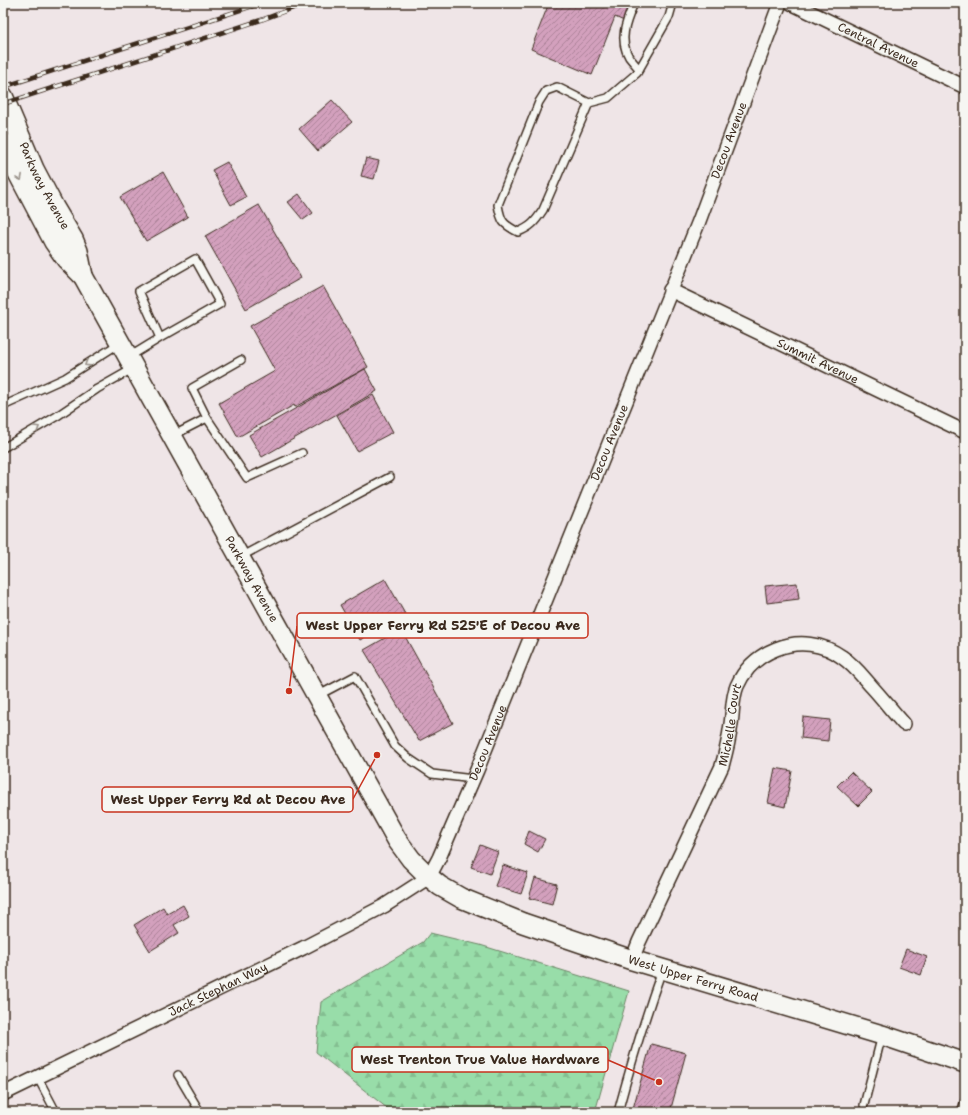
<svg xmlns="http://www.w3.org/2000/svg" width="968" height="1115" viewBox="0 0 968 1115" font-family="'Shantell Sans',sans-serif">
<style>
.forest{fill:url(#forest-firs);stroke:#6a8464}
.building{fill:url(#building-hatch);stroke:#3b2a1e}
.lines{fill:none;stroke-linecap:round;stroke-linejoin:round}
.service-casing{stroke:#3b2a1e;stroke-width:10}
.minor-casing{stroke:#3b2a1e;stroke-width:16}
.secondary-casing{stroke:#3b2a1e;stroke-width:22}
.service{stroke:#f6f6f2;stroke-width:7}
.minor{stroke:#f6f6f2;stroke-width:13}
.secondary{stroke:#f6f6f2;stroke-width:19}
.rail-casing{stroke:#3b2a1e;stroke-width:4.5}
.rail{stroke:#f6f6f2;stroke-width:3;stroke-dasharray:9;stroke-linecap:butt}
.oneway{stroke:#989088}
.labels{text-anchor:middle;dominant-baseline:central;stroke-width:3.5;stroke-linejoin:round;paint-order:stroke}
.street-label{font-size:12px;fill:#3b2a1e;stroke:#f6f6f2}
.leader{fill:none;stroke:#c8321e;stroke-width:1.5}
.callout-dot{fill:#c8321e;stroke:#f6f6f2;stroke-width:1.5}
.callout{fill:#f6f6f2;stroke:#c8321e;stroke-width:1.5}
.callout-label{font-size:13px;text-anchor:middle;font-weight:bold;fill:#3b2a1e}
</style>
<defs>
<pattern id="forest-firs" width="22" height="20" patternUnits="userSpaceOnUse"><rect width="22" height="20" fill="#98dda9"/><path d="M5 1l3.5 6h-7zM16 11l3.5 6h-7z" fill="#84be91"/></pattern>
<pattern id="building-hatch" width="6" height="6" patternUnits="userSpaceOnUse"><rect width="6" height="6" fill="#d3a0bd"/><path d="M-1 1l2-2M0 6l6-6M5 7l2-2" fill="none" stroke="#ac8399"/></pattern>
</defs>
<rect width="100%" height="100%" fill="#efe5e7"/>
<filter id="ink" filterUnits="userSpaceOnUse"><feTurbulence type="fractalNoise" baseFrequency=".025" numOctaves="2"/><feDisplacementMap in="SourceGraphic" scale="8" xChannelSelector="R" yChannelSelector="G"/><feConvolveMatrix kernelMatrix="1 2 1 2 8 2 1 2 1" color-interpolation-filters="sRGB"/></filter>
<g filter="url(#ink)">
<path class="forest" d="M430 933 480 945 629 991 595 1112H392L316 1052 321 1002 423 942Z"/>
<g class="building">
<path d="M549 3H623L630 6 624 21 615 17 592 75 531 49Z"/>
<path d="M332 100 352 122 318 151 299 129Z"/>
<path d="M366 158 379 161 374 179 361 176Z"/>
<path d="M227 162 246 197 231 205 212 170Z"/>
<path d="M163 172 188 217 146 241 120 197Z"/>
<path d="M299 194 313 213 303 220 288 202Z"/>
<path d="M259 205 301 278 246 309 205 236Z"/>
<path d="M323 286 368 367 295 407 294 405 238 437 219 403 275 371 250 326Z"/>
<path d="M365 369 377 391 262 457 249 435Z"/>
<path d="M373 395 393 432 357 451 337 415Z"/>
<path d="M385 579 405 614 360 640 340 605Z"/>
<path d="M797 583 799 599 767 603 765 586Z"/>
<path d="M401 629 453 723 419 741 364 650Z"/>
<path d="M803 717 830 720 828 741 801 738Z"/>
<path d="M775 768 792 771 785 807 768 803Z"/>
<path d="M851 772 872 792 858 806 837 786Z"/>
<path d="M529 831 545 839 538 852 524 844Z"/>
<path d="M480 845 498 852 490 874 471 867Z"/>
<path d="M503 865 528 873 521 894 495 886Z"/>
<path d="M535 878 557 884 552 904 529 898Z"/>
<path d="M183 905 189 916 174 925 179 933 150 951 134 925 163 907 167 914Z"/>
<path d="M906 949 927 957 921 975 899 967Z"/>
<path d="M651 1044 686 1053 670 1112H632Z"/>
</g>
<g class="lines">
<g class="service-casing">
<g id="service">
<path d="M634 3C627 20 618 39 629 57 632 61 636 65 639 69"/>
<path d="M589 103 543 210C535 222 531 227 518 232 503 224 501 222 498 205L539 102 546 91 557 87 589 103 608 98 637 73 669 17 673 3"/>
<path d="M129 357 160 338 220 304 195 259 139 291 160 338"/>
<path d="M3 406 65 378 120 343"/>
<path d="M207 418 247 478 302 453"/>
<path d="M172 436 207 418 192 388 241 360"/>
<path d="M3 448 57 416 97 389 134 368"/>
<path d="M240 557 390 477"/>
<path d="M317 696 355 676 395 746 408 758 432 774 473 779"/>
<path d="M178 1075 200 1112"/>
<path d="M38 1078 56 1112"/>
<path d="M864 1105 882 1035"/>
<path d="M618 1112C631 1064 645 1017 662 970"/>
<path d="M961 1112 965 1101"/>
</g>
</g>
<g class="minor-casing">
<g id="minor">
<path id="s1" d="M791 3 965 87"/>
<path id="s2" d="M670 290 965 432"/>
<path id="s3" d="M632 960 639 942 722 766C726 752 729 739 731 724 733 711 732 698 737 686 745 668 758 656 776 649 798 640 823 643 842 657 854 665 863 677 872 687 883 699 893 712 904 724"/>
<path id="s4" d="M3 1094 303 948 384 906 429 877 439 858 477 770 699 221 780 3"/>
</g>
</g>
<g class="secondary-casing">
<g id="secondary">
<path id="s5" d="M3 96 34 169 54 207 73 239 78 251 83 276"/>
<path id="s6" d="M3 142 12 162 54 242 66 259 83 276 397 840 411 859 429 877 440 886 461 898 523 923 632 960 882 1035 965 1063"/>
</g>
</g>
<use href="#service" class="service"/>
<use href="#minor" class="minor"/>
<use href="#secondary" class="secondary"/>
<g class="rail-casing">
<g id="rail">
<path d="M3 87 262 3"/>
<path d="M3 104 261 20 307 3"/>
</g>
</g>
<use href="#rail" class="rail"/>
</g>
<defs><path id="oneway-chevron" d="M-2-3.5L2.5 0L-2 3.5" fill="none" stroke-width="1.6" stroke-linecap="round" stroke-linejoin="round"/></defs>
<g class="oneway">
<use href="#oneway-chevron" transform="translate(20 178) rotate(62)"/>
<use href="#oneway-chevron" transform="translate(87 364) rotate(148)"/>
<use href="#oneway-chevron" transform="translate(37 428) rotate(-31)"/>
</g>
</g>
<g class="labels">
<g class="street-label">
<text stroke="none"><textPath href="#s1" startOffset="97">Central Avenue</textPath></text>
<text stroke="none"><textPath href="#s4" startOffset="1274">Decou Avenue</textPath></text>
<text stroke="none"><textPath href="#s5" startOffset="99">Parkway Avenue</textPath></text>
<text stroke="none"><textPath href="#s2" startOffset="164">Summit Avenue</textPath></text>
<text stroke="none"><textPath href="#s4" startOffset="949">Decou Avenue</textPath></text>
<text stroke="none"><textPath href="#s6" startOffset="504">Parkway Avenue</textPath></text>
<text stroke="none"><textPath href="#s3" startOffset="256">Michelle Court</textPath></text>
<text stroke="none"><textPath href="#s4" startOffset="625">Decou Avenue</textPath></text>
<text stroke="none"><textPath href="#s6" startOffset="1136">West Upper Ferry Road</textPath></text>
<text stroke="none"><textPath href="#s4" startOffset="239">Jack Stephan Way</textPath></text>
</g>
</g>
<path class="leader" d="M289 691L297 626M377 755L353 799M659 1082L608 1060"/>
<g class="callout-dot">
<circle cx="289" cy="691" r="4"/>
<circle cx="377" cy="755" r="4"/>
<circle cx="659" cy="1082" r="4"/>
</g>
<g class="callout">
<rect x="297" y="613" width="291" height="25" rx="4"/>
<rect x="102" y="787" width="251" height="25" rx="4"/>
<rect x="352" y="1047" width="256" height="25" rx="4"/>
</g>
<g class="callout-label">
<text x="443" y="630">West Upper Ferry Rd 525'E of Decou Ave</text>
<text x="228" y="804">West Upper Ferry Rd at Decou Ave</text>
<text x="480" y="1064">West Trenton True Value Hardware</text>
</g>
<rect width="968" height="1115" fill="none" stroke="#f6f6f2" stroke-width="16"/>
<rect x="8" y="8" width="952" height="1099" fill="none" stroke="#3b2a1e" stroke-width="1.5" filter="url(#ink)"/>
</svg>
